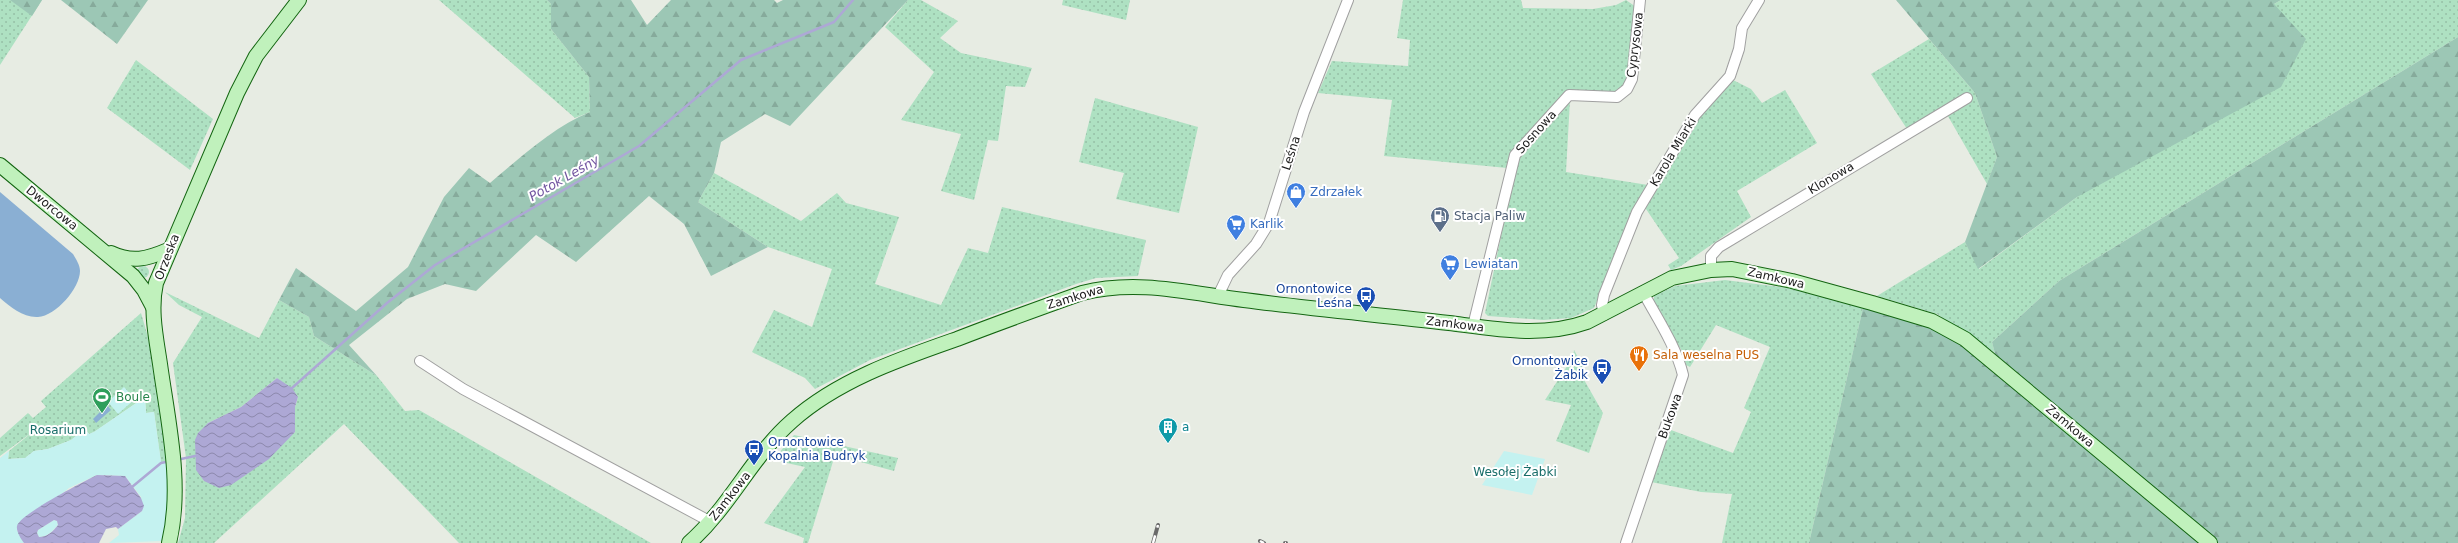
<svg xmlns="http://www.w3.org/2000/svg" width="2458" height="543" viewBox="0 0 2458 543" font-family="'DejaVu Sans',sans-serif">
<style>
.grass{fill:url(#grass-dots);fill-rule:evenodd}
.forest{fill:url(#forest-firs)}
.park{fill:#c4f2f0}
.pitch{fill:#8aafd3}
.water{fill:url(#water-waves);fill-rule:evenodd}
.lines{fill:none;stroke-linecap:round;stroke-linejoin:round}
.stream{stroke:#ada8d5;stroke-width:2.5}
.street-casing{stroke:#a0a0a0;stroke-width:12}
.secondary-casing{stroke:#136511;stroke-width:16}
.street{stroke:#fff;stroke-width:10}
.secondary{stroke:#c0f1bc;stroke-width:14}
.rail-casing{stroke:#6a6a6a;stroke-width:4}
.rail{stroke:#fff;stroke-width:2.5;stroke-dasharray:8;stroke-linecap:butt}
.labels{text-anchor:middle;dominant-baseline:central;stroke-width:4;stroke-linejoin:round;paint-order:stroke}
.street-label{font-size:12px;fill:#1c1c1c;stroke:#fff}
.shop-label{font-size:12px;fill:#366cbe;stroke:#fff;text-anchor:start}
.service-label{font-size:12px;fill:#4e5e75;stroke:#fff;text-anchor:start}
.transit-label{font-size:12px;fill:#164399;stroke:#fff;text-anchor:end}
.food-label{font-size:12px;fill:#c56008;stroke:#fff;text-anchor:start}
.leisure-label{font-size:12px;fill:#27864d;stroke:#fff;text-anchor:start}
.culture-label{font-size:12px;fill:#0d838f;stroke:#fff;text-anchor:start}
.park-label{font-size:12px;fill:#186d69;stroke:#fff}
.water-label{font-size:13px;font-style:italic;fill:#7154a0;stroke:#fff}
</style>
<defs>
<pattern id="grass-dots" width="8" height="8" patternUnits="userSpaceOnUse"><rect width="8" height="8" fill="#aee1c2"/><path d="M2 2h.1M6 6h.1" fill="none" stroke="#95c0a6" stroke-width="1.8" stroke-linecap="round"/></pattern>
<pattern id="forest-firs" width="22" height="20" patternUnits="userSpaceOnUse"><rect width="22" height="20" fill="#9cc7b5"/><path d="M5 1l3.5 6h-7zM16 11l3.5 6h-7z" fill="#86aa9b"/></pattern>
<pattern id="water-waves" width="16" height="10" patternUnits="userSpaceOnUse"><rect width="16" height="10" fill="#ada8d5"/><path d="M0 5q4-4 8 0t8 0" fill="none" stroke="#8c88ac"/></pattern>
</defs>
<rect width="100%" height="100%" fill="#e7ece3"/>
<g class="grass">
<path d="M0 0H42L0 65Z"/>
<path d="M439 0H547L551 4V29L589 77 590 112 575 118Z"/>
<path d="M908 0H921L958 21 940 38 961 53 1032 68 1025 87 1006 86 998 141 988 140 974 200 941 191 961 134 901 120 934 72 885 27Z"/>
<path d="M1063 0H1130L1126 20 1062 5Z"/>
<path d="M1403 0H1521L1523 8 1593 9 1616 5 1626 0 1636 7C1635 24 1634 89 1615 93 1603 96 1581 92 1569 91L1511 152 1507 168 1384 156 1392 100 1318 93 1332 61 1408 66 1410 40 1397 38Z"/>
<path d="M2281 0H2458V37L2059 281 1992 342 1995 353 1937 314 1877 296 1965 242 1979 269 2077 197 2274 4Z"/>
<path d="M1929 39 1975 93 1997 157 1987 184 1945 111 1909 132 1871 74Z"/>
<path d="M136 60 213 119 190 170 107 108Z"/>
<path d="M1731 79 1751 89 1762 103 1785 90 1817 143 1737 191 1751 217 1681 266 1671 270 1668 265 1679 258 1644 206 1700 112Z"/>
<path d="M1095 98 1198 127 1179 213 1116 199 1124 173 1079 162Z"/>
<path d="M1570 100 1566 172 1648 185 1632 211V217L1594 308 1571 318 1543 320 1488 316 1485 313 1518 155Z"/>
<path d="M714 173 801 221 837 193 846 203 899 217 875 284 941 305 968 248 988 253 1002 207 1146 240 1138 276 1096 278 1076 284 870 360 815 389 805 378 752 352 774 310 812 327 832 269 768 247 698 202Z"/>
<circle cx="143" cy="272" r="6"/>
<path d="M1725 280 1788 288 1863 308 1809 543H1722L1732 494 1701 492 1651 482 1671 430 1733 453 1751 412 1744 408 1770 347 1716 325 1690 367 1686 365 1683 353 1654 303V296L1675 286Z"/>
<path d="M165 292 259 338 279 300 309 317 314 336 377 376 405 411 419 410 651 543H459L344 424 214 543H178L185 518 186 458 173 363 202 317 179 305ZM277 378 298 397 295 407V432L204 481C189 458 199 446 208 423L241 407Z"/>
<path d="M141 313 148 337 168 461 161 463 154 412 146 413 145 397 94 432 89 434 85 429 71 440 48 449 34 451 25 458 8 459 9 451 35 430 0 456V438L28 413 33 418 46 407 41 401Z"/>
<path d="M1574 350 1585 370 1583 378 1603 413 1589 453 1556 441 1571 405 1545 400 1573 357Z"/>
<path d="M794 435 898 458 894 471 835 455 808 543H803L804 538 764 523 805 467 773 460Z"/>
</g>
<g class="forest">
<path d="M10 0H42L32 16Z"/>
<path d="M61 0H148L117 44Z"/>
<path d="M547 0H631L647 25 671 0H774L777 3 783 0H908L790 126 765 114 721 142 714 173 698 202 768 247 711 276 684 224 649 196 576 262 536 235 476 291 445 284 407 299 349 345 377 376 314 336 309 317 279 300 296 268 356 311 408 267 444 197 469 168 490 183C520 158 553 127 590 112L589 77 551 29V4Z"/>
<path d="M1896 0H2281L2274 4 2306 39 2281 87 2077 197 1978 269 1965 242 1997 157 1975 93Z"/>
<path d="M2458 37V543H1809L1863 308 1928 325 1961 342 2000 373 1992 342 2059 281Z"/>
</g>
<g class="park">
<path d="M124 387 135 399 118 414 108 402Z"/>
<path d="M145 397 146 413 154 412 161 462 168 461 170 482 164 541 109 543 119 535 118 529 142 511 141 497 125 476 97 475 69 488 17 530 24 543H0V458L9 451 8 459 25 458 34 451 48 449 71 440 85 429 89 434 94 432Z"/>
<path d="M1504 451 1545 459 1532 495 1482 485Z"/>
<path d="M54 520 57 521 58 525C52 531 48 537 39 537L37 533 38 530Z"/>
</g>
<g class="pitch">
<path d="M0 192 73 254C76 259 80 265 80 271 80 288 56 316 38 317 24 318 10 307 0 298Z"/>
<path d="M107 405 111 410 96 423 93 419Z"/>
</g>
<g class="water">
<path d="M277 378 292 388 298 397 295 407V432L269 459 231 485 219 488 204 481 196 470 195 440 198 433 208 423 241 407Z"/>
<path d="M97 475 125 476 141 498 144 506 142 511 118 529 116 527 106 529 99 543H24C21 539 16 531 17 526 20 514 83 482 97 475ZM54 520 57 521 58 525C53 531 48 537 39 537L37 533 38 530Z"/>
</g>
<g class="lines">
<g class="stream">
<path d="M292 388 387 303 435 265 639 146 741 60 834 22 853 0"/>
<path d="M181 459 195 456"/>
<path d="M132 487 161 463 166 462"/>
</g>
<g class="street-casing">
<g id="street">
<path d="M1711 270V256L1719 247 1967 98"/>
<path d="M1218 296 1228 275 1256 244 1269 223 1304 112 1348 0"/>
<path d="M1604 315 1602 305 1604 295 1637 212 1695 115 1730 76 1739 49 1742 28 1759 0"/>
<path d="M1473 326 1515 155 1569 95 1617 97 1627 89 1632 79 1640 0"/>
<path d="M420 361 463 389 711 522"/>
<path d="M1626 543 1683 375C1676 346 1657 318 1643 292"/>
</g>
</g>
<g class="secondary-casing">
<g id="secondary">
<path d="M0 165 133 276 144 290 153 307"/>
<path d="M111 253C132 263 147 259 168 250"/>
<path d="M169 543C183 485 168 422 160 364 156 337 150 310 156 283L237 93 256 56 299 0"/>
<path d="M689 543C730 507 752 456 792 421 838 380 900 359 957 339 998 323 1040 308 1082 293 1137 279 1189 293 1244 300 1312 309 1381 315 1449 323 1495 329 1542 338 1587 322L1672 278 1711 270 1732 269 1792 281 1872 303 1932 321 1965 339 2210 543"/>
</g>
</g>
<use href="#street" class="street"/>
<use href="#secondary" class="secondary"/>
<g class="rail-casing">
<g id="rail">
<path d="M1260 541 1264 543"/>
<path d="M1153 543 1158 525"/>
<path d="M1285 543H1286"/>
</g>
</g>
<use href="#rail" class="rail"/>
</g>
<defs>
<g id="shop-pin" transform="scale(1)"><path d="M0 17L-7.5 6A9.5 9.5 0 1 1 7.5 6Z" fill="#3f7fe0" stroke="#fff"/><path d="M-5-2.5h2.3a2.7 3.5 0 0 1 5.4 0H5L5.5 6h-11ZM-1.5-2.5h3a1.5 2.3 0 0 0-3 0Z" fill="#fff"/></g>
<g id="fuel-pin" transform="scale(1)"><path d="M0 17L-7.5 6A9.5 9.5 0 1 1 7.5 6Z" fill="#5c6f8a" stroke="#fff"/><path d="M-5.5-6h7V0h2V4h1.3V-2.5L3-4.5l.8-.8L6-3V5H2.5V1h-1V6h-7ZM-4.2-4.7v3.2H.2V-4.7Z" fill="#fff"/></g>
<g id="supermarket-pin" transform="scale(1)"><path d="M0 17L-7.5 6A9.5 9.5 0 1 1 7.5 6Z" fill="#3f7fe0" stroke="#fff"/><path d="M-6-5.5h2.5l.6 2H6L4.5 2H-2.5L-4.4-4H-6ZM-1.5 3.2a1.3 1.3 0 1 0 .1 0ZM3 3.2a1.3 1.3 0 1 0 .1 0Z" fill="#fff"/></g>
<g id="bus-pin" transform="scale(1)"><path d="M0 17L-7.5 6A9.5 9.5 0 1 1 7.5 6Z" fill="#1a4fb4" stroke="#fff"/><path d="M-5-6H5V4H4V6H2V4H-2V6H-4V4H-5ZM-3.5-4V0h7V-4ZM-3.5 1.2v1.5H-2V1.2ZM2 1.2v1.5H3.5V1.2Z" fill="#fff"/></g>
<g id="restaurant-pin" transform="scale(1)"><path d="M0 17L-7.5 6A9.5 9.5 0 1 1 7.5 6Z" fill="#e8710a" stroke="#fff"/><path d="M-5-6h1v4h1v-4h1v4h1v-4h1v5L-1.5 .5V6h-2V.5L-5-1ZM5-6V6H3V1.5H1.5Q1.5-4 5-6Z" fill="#fff"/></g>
<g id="stadium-pin" transform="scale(1)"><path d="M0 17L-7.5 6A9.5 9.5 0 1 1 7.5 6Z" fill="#2e9e5b" stroke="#fff"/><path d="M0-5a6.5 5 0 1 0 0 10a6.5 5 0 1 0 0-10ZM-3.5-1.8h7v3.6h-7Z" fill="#fff"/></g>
<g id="building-pin" transform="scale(1)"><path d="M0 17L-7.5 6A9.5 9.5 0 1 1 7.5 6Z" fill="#0f9aa8" stroke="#fff"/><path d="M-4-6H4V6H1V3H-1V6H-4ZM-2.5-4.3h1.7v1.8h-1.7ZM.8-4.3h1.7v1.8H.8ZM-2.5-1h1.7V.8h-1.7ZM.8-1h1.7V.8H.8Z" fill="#fff"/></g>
</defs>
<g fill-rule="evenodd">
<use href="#shop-pin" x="1296" y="192"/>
<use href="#fuel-pin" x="1440" y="216"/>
<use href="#supermarket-pin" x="1236" y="224"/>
<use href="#supermarket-pin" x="1450" y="264"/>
<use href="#bus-pin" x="1366" y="296"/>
<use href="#restaurant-pin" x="1639" y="355"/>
<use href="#bus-pin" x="1602" y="368"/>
<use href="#stadium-pin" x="102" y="397"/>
<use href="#building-pin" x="1168" y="427"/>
<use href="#bus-pin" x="754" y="449"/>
</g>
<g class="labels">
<g class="street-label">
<text transform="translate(1635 45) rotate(-83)">Cyprysowa</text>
<text transform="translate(1536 132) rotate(-48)">Sosnowa</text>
<text transform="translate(1673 152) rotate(-59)">Karola Miarki</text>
<text transform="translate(1291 153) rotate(-72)">Leśna</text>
<text transform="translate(1831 178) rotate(-31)">Klonowa</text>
<text transform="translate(52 208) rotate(39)">Dworcowa</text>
<text transform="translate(167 257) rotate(-69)">Orzeska</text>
<text transform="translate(1776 278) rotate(13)">Zamkowa</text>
<text transform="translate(1075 297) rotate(-17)">Zamkowa</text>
<text transform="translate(1455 324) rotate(7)">Zamkowa</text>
<text transform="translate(1670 416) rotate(-70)">Bukowa</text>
<text transform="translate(2070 426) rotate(40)">Zamkowa</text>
<text transform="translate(730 496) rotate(-52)">Zamkowa</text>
</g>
<g class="shop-label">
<text x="1310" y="192">Zdrzałek</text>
<text x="1250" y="224">Karlik</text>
<text x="1464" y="264">Lewiatan</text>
</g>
<g class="service-label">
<text x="1454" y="216">Stacja Paliw</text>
</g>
<g class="transit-label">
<text x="1352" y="289">Ornontowice<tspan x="1352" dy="14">Leśna</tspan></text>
<text x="1588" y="361">Ornontowice<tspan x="1588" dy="14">Żabik</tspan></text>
<text x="768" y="442" text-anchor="start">Ornontowice<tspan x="768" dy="14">Kopalnia Budryk</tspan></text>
</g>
<g class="food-label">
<text x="1653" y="355">Sala weselna PUS</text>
</g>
<g class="leisure-label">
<text x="116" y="397">Boule</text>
</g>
<g class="culture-label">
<text x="1182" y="427">a</text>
</g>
<g class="park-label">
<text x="58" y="430">Rosarium</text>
<text x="1515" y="472">Wesołej Żabki</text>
</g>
<g class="water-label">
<text transform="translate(564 178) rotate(-30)">Potok Leśny</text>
</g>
</g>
</svg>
